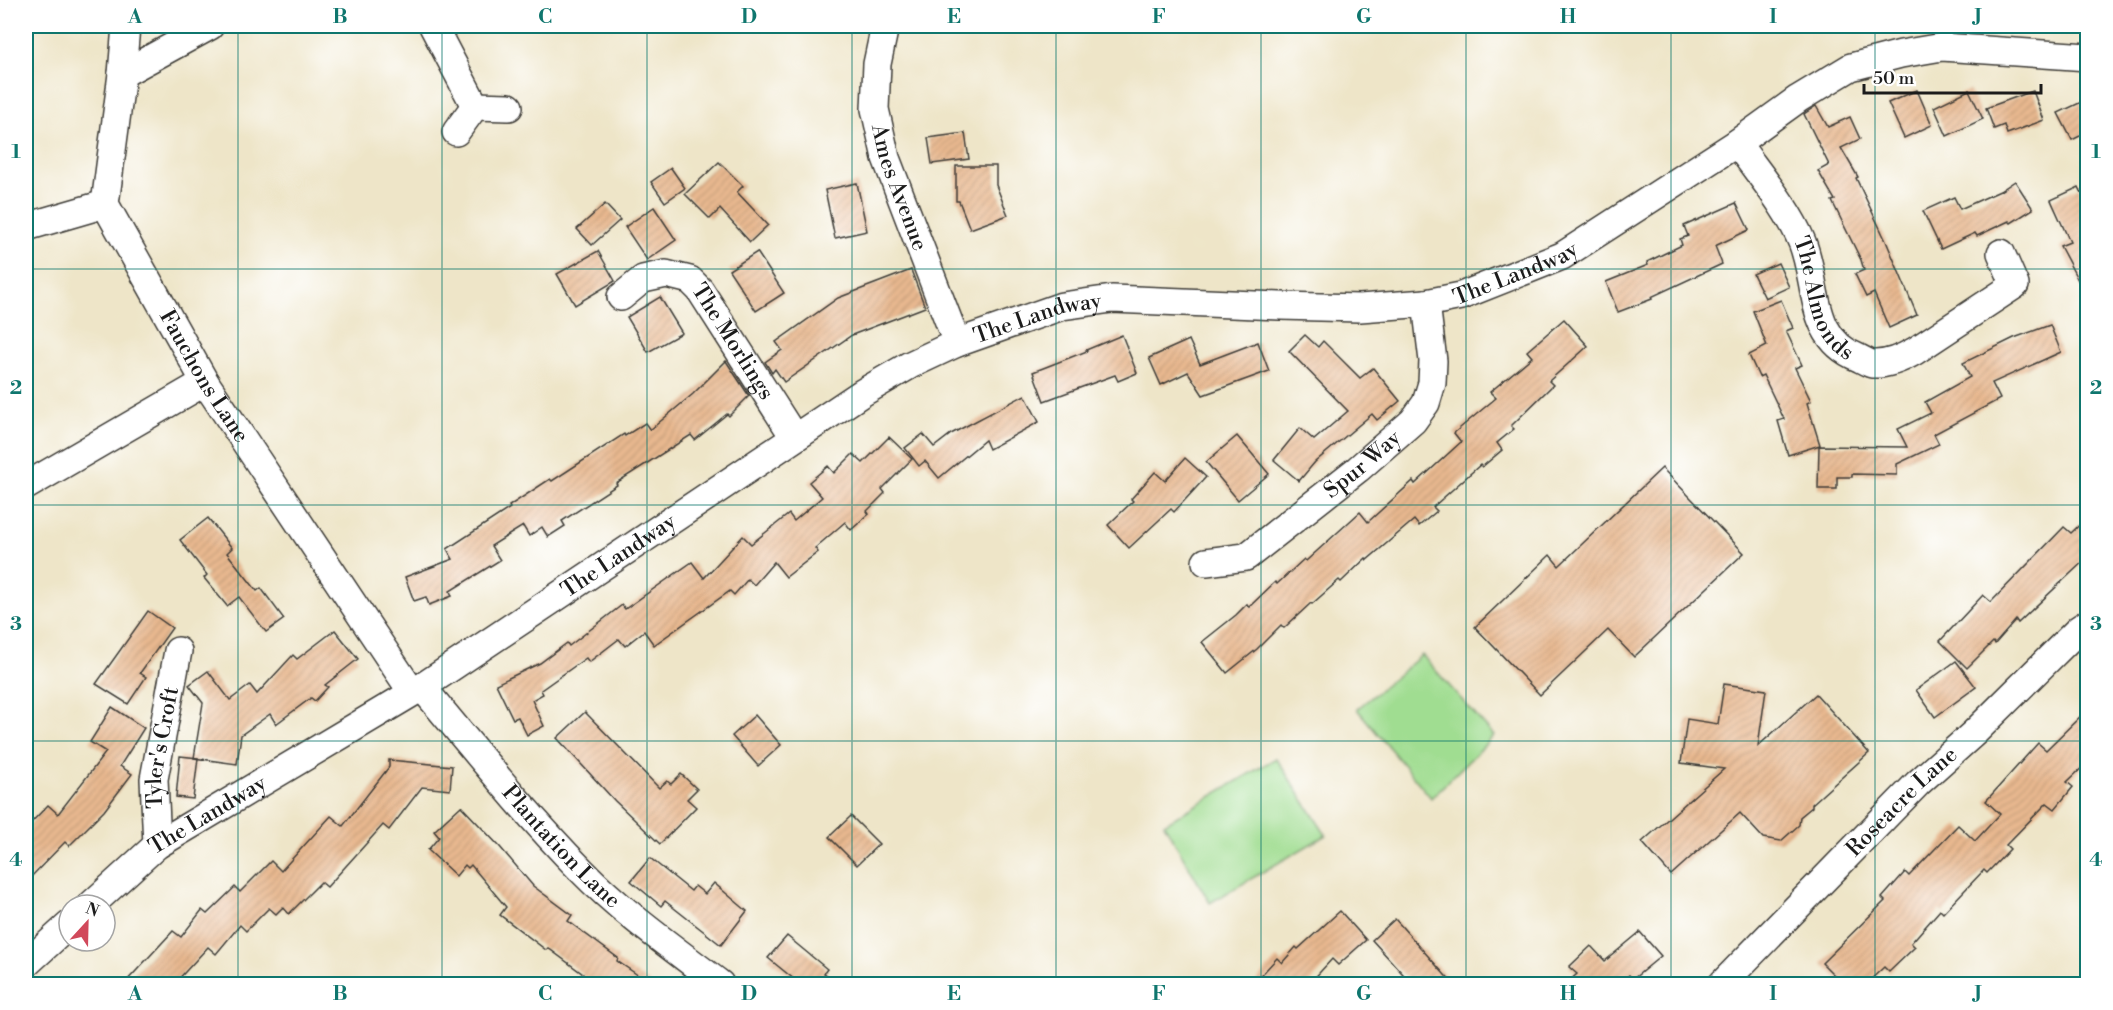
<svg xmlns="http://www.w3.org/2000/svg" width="2113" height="1010" viewBox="0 0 2113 1010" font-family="'Libre Bodoni',serif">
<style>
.pitch{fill:#a0dd91;stroke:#5e7c56;stroke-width:1.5}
.building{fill:url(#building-hatch)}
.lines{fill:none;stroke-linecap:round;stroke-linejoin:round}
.minor-casing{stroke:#3c3a36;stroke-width:30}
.minor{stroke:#fff;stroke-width:27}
.grid{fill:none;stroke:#0f766e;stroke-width:1.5;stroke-opacity:0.55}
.labels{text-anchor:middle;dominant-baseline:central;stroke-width:6;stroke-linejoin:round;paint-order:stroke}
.street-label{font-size:22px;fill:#1c1c1c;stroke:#fff}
.neatline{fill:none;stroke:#0f766e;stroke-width:2}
.grid-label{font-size:20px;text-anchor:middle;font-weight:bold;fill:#0f766e}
</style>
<defs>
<pattern id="building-hatch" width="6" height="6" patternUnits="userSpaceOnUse" patternTransform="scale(1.5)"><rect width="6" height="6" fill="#e8b88f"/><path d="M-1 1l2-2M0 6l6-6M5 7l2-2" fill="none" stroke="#c69e7b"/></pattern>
</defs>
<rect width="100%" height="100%" fill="#fff"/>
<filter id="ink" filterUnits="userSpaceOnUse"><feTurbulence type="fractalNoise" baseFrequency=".0167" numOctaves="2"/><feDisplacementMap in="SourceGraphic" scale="12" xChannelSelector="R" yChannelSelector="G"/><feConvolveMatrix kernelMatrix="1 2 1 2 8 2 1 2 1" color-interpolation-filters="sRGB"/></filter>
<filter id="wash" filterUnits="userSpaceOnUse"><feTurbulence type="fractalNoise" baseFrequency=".008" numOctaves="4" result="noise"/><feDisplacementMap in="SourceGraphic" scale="24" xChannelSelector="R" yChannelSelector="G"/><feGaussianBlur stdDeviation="1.35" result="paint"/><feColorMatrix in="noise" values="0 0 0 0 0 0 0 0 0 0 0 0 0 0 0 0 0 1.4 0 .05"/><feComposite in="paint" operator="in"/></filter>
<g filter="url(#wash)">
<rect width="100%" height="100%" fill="#eee5c8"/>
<g class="pitch">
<path d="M1422 655 1494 736 1431 798 1357 709Z"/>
<path d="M1276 758 1326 835 1210 903 1164 824Z"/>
</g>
<g id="blocks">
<g class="building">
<path d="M1917 90 1932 125 1904 138 1888 103Z"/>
<path d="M1969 90 1983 119 1947 136 1934 107Z"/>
<path d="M2033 91 2044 120 2007 134 2004 125 1994 129 1986 108Z"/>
<path d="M2088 99V132L2072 140 2058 113Z"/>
<path d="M1816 106 1828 127 1850 117 1860 139 1841 148 1858 177 1856 178 1886 241 1917 315 1889 328 1874 293 1866 297 1855 274 1864 270 1861 260 1832 201 1835 200 1818 171 1829 165 1804 114Z"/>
<path d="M965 133 969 159 932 164 928 138Z"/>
<path d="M719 162 743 186 737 192 768 225 750 242 720 209 710 219 685 194Z"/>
<path d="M956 166H996V185L1008 215 970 229 959 201H956Z"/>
<path d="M671 168 685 188 665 202 651 182Z"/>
<path d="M2015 181 2033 209 2011 223 2009 221 1977 236 1975 233 1941 249 1923 211 1954 197 1960 209 2000 191Z"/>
<path d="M857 183 867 231 835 238 825 190Z"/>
<path d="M2079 187 2088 206V299L2060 246 2070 242 2051 200Z"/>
<path d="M1736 203 1749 230 1715 246 1722 264 1651 297 1652 299 1618 312 1606 282 1648 265 1647 262 1682 245 1680 239 1688 236 1684 226Z"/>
<path d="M605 204 620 220 592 245 577 229Z"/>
<path d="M654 207 676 240 647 260 625 227Z"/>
<path d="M598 251 615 281 575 305 557 274Z"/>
<path d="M757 252 784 293 756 311 729 270Z"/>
<path d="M1778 263 1789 287 1765 298 1753 274Z"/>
<path d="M911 270 925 307 852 335 784 382 775 369 772 373 765 362 782 350 776 342 838 298Z"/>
<path d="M660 297 682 333 648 352 627 317Z"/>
<path d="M1781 300 1793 328 1786 331 1802 365 1795 368 1811 401 1807 403 1820 445 1788 455 1778 421 1784 419 1763 375 1759 377 1749 355 1767 346 1753 311Z"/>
<path d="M1564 319 1588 346 1549 381 1553 385 1511 426 1514 429 1497 443 1502 450 1482 467 1480 465 1433 507 1437 511 1419 526 1414 520 1367 560 1366 558 1341 582 1339 580 1312 604 1311 603 1284 628 1281 625 1257 649 1227 673 1202 642 1236 615 1247 604 1249 607 1275 582 1277 584 1304 559 1306 561 1360 512 1368 522 1413 481 1415 484 1461 442 1454 433 1496 398 1490 392 1532 357 1527 351Z"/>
<path d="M2050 325 2061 352 1992 383 2000 399 1934 434 1939 444 1897 464V475L1852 474V477H1837V489H1818L1819 446 1907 447 1898 429 1931 413 1925 402 1970 377 1963 363 2014 338Z"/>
<path d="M1122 335 1137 373 1118 381 1115 375 1044 401 1033 372 1087 351 1086 350Z"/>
<path d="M1305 335 1318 347 1323 341 1360 378 1373 368 1400 401 1377 420 1372 414 1315 462 1299 481 1274 460 1300 428 1314 440 1348 411 1289 351Z"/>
<path d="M1189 340 1200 364 1258 342 1269 371 1203 395 1188 372 1161 385 1149 358Z"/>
<path d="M726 361 749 396 729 416 727 414 695 440 691 435 616 483 617 485 562 521 565 526 548 537 542 527 529 536 523 526 491 546 500 560 450 591 452 596 429 605 426 597 414 601 405 577 453 559 447 549 510 508 509 506 550 479 552 481 624 434 625 436 645 423 650 430 693 394Z"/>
<path d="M1025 395 1039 422 989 449 985 440 939 478 925 461 919 466 905 448 923 434 934 447 951 434Z"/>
<path d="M1237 436 1269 474 1238 500 1206 462Z"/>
<path d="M889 437 912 459 882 489 885 493 867 511 869 514 851 530 845 522 815 548 818 552 786 577 774 562 754 585 748 579 734 595 730 591 654 645 644 631 625 646 619 639 589 662 586 658 541 690 543 694 532 700 544 726 527 735 518 717 513 719 496 684 540 663 567 643 569 646 622 605 625 609 692 562 704 578 743 536 751 544 789 514 794 521 822 497 809 482 828 466 834 473 853 454 863 463Z"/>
<path d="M1185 458 1206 477 1174 512 1171 509 1129 548 1108 525 1133 501 1131 499 1155 472 1165 481Z"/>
<path d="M1662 468 1744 553 1634 657 1608 630 1540 695 1475 627 1550 555 1559 566Z"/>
<path d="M2088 517V557L2018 623 2016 620 1995 644 1993 642 1967 668 1940 641 1983 595 1991 602 2064 527 2071 533Z"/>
<path d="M208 518 232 548 227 553 257 591 261 588 284 619 266 632 239 597 227 606 204 578 207 575 180 540Z"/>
<path d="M148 611 172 628 140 673 146 677 128 704 96 684Z"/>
<path d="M335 630 358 659 325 685 328 687 315 701 311 698 276 724 270 714 241 735 237 764 194 758 203 703 189 685 208 671 230 700 250 685 257 694 293 655 297 659Z"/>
<path d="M1956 661 1976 687 1935 717 1916 690Z"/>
<path d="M1724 684 1766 690 1758 746 1816 694 1869 753 1812 804V807L1800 817 1799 825 1781 841 1763 838 1740 813 1671 875 1642 842 1724 769 1681 763 1687 719 1718 724Z"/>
<path d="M112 707 144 728 120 766 132 774 104 811 69 846 65 842 26 882V828L48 805 58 814 106 752 90 742Z"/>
<path d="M2088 709V762L2067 782 2073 787 2055 809 2047 803 2006 845 2010 849 1987 873 1984 870 1943 913 1940 910 1911 943 1915 947 1889 972 1884 967 1866 984H1843L1822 963 1885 901 1882 898 1905 872 1909 876 1958 825 1975 841 2000 814 1986 801 2038 743 2046 750Z"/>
<path d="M585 712 659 788 667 781 671 784 681 774 697 789 687 799 696 807 660 844 615 801 557 738Z"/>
<path d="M755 715 781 745 758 766 732 736Z"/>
<path d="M180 756 198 758 193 799 176 797Z"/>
<path d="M389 760 452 766 450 790 422 787 389 830 383 825 327 887 321 882 289 914 283 907 276 914 269 908 246 931 240 925 216 954 208 947 174 984H124L173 931 181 937 202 910 207 914 235 887 240 892 271 861 281 871 331 816 343 826 389 767Z"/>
<path d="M461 806 500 847 533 886 572 915 568 921 618 958 617 961 651 984H576L583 974 548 948 546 950 500 915 506 907 471 865 468 868 465 865 456 876 428 850 439 837 434 831Z"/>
<path d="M851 816 879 844 857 865 829 837Z"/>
<path d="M650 858 691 891 695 886 705 894 714 883 747 911 721 945 665 901 661 906 631 881Z"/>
<path d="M1340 911 1366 940 1338 965 1332 959 1309 984H1253L1277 958 1282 963 1296 947 1298 949Z"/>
<path d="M1395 919 1453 984H1412L1372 940Z"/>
<path d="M1640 932 1661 956 1633 979 1629 975 1619 984H1566L1577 974 1569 967 1591 946 1605 961Z"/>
<path d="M787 936 827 969 824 973 840 984H800L768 958Z"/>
</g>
</g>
</g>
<g filter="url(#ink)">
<use href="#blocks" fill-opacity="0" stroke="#3c3a36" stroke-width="1.5"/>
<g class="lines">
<g class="minor-casing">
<g id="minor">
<path id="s1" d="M126 26 122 74 105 204 205 382 412 692"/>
<path d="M433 26 475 106"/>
<path id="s2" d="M885 26 877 64 875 109 886 158 957 343"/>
<path d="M122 74 210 26"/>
<path d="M456 132 475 106 509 107"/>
<path id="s3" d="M1737 143C1758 173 1788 208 1802 242 1819 284 1808 338 1859 358 1863 360 1868 363 1872 364 1886 365 1903 358 1915 351L2015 285 2001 253"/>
<path d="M26 227 105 204"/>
<path id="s4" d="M621 297 643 279 666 274 690 280 700 290 794 437"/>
<path d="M26 486 205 382"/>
<path id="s5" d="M1206 562 1246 557 1358 469 1413 421 1426 403 1432 383 1433 361 1426 303"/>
<path id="s6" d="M422 687C474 749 525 813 582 871 623 913 673 948 720 984"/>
<path id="s7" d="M157 845 154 779 178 651"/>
<path id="s8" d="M91 905 157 845 422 687 862 393 910 365 957 343 1062 306 1112 299 1280 306 1360 308 1426 303 1461 296 1562 256 1737 143 1798 99 1851 67 1901 54 1942 47 2088 57"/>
<path d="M26 964 69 925"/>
<path id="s9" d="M1722 984 1918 783 1974 733 2079 629 2088 623"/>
</g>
</g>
<use href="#minor" class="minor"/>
</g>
</g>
<path class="grid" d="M238 26V984M442 26V984M647 26V984M852 26V984M1056 26V984M1261 26V984M1466 26V984M1671 26V984M1875 26V984M26 269H2088M26 505H2088M26 741H2088"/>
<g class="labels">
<g class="street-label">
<text stroke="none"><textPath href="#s2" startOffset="166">Ames Avenue</textPath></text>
<text stroke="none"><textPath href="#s8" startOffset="1605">The Landway</textPath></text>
<text stroke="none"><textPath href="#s3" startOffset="180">The Almonds</textPath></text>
<text stroke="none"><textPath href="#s8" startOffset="1119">The Landway</textPath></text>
<text stroke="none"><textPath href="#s4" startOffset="152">The Morlings</textPath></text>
<text stroke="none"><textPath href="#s1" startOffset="378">Fauchons Lane</textPath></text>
<text stroke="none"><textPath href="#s5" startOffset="189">Spur Way</textPath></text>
<text stroke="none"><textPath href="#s8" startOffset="634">The Landway</textPath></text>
<text stroke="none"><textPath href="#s7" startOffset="98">Tyler's Croft</textPath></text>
<text stroke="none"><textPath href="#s9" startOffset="256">Roseacre Lane</textPath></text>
<text stroke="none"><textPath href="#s8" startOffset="148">The Landway</textPath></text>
<text stroke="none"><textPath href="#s6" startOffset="212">Plantation Lane</textPath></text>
</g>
</g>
<rect width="2113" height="1010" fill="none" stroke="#fff" stroke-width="66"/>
<g transform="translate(87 923) rotate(22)"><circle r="28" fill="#ffffff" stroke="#a4a4a4" stroke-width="1.5"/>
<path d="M0-4.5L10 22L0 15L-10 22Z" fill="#d1495b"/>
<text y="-9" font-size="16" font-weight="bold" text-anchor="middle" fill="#1c1c1c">N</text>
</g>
<path d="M1864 84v9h177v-9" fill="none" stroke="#1c1c1c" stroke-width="3"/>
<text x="1873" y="84" font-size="18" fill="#1c1c1c" stroke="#ffffff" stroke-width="4.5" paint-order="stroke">50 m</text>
<rect x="33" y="33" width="2047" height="944" class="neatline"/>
<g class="grid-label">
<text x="135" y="23">A</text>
<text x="340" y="23">B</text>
<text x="545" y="23">C</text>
<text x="749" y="23">D</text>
<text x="954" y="23">E</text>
<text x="1159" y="23">F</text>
<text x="1364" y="23">G</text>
<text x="1568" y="23">H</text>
<text x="1773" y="23">I</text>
<text x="1978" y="23">J</text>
<text x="16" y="158">1</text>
<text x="2096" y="158">1</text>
<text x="16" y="394">2</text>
<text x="2096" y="394">2</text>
<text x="16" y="630">3</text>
<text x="2096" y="630">3</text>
<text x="16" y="866">4</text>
<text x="2096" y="866">4</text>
<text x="135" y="1000">A</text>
<text x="340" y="1000">B</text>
<text x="545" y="1000">C</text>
<text x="749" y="1000">D</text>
<text x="954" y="1000">E</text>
<text x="1159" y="1000">F</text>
<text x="1364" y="1000">G</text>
<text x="1568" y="1000">H</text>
<text x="1773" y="1000">I</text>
<text x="1978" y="1000">J</text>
</g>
</svg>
